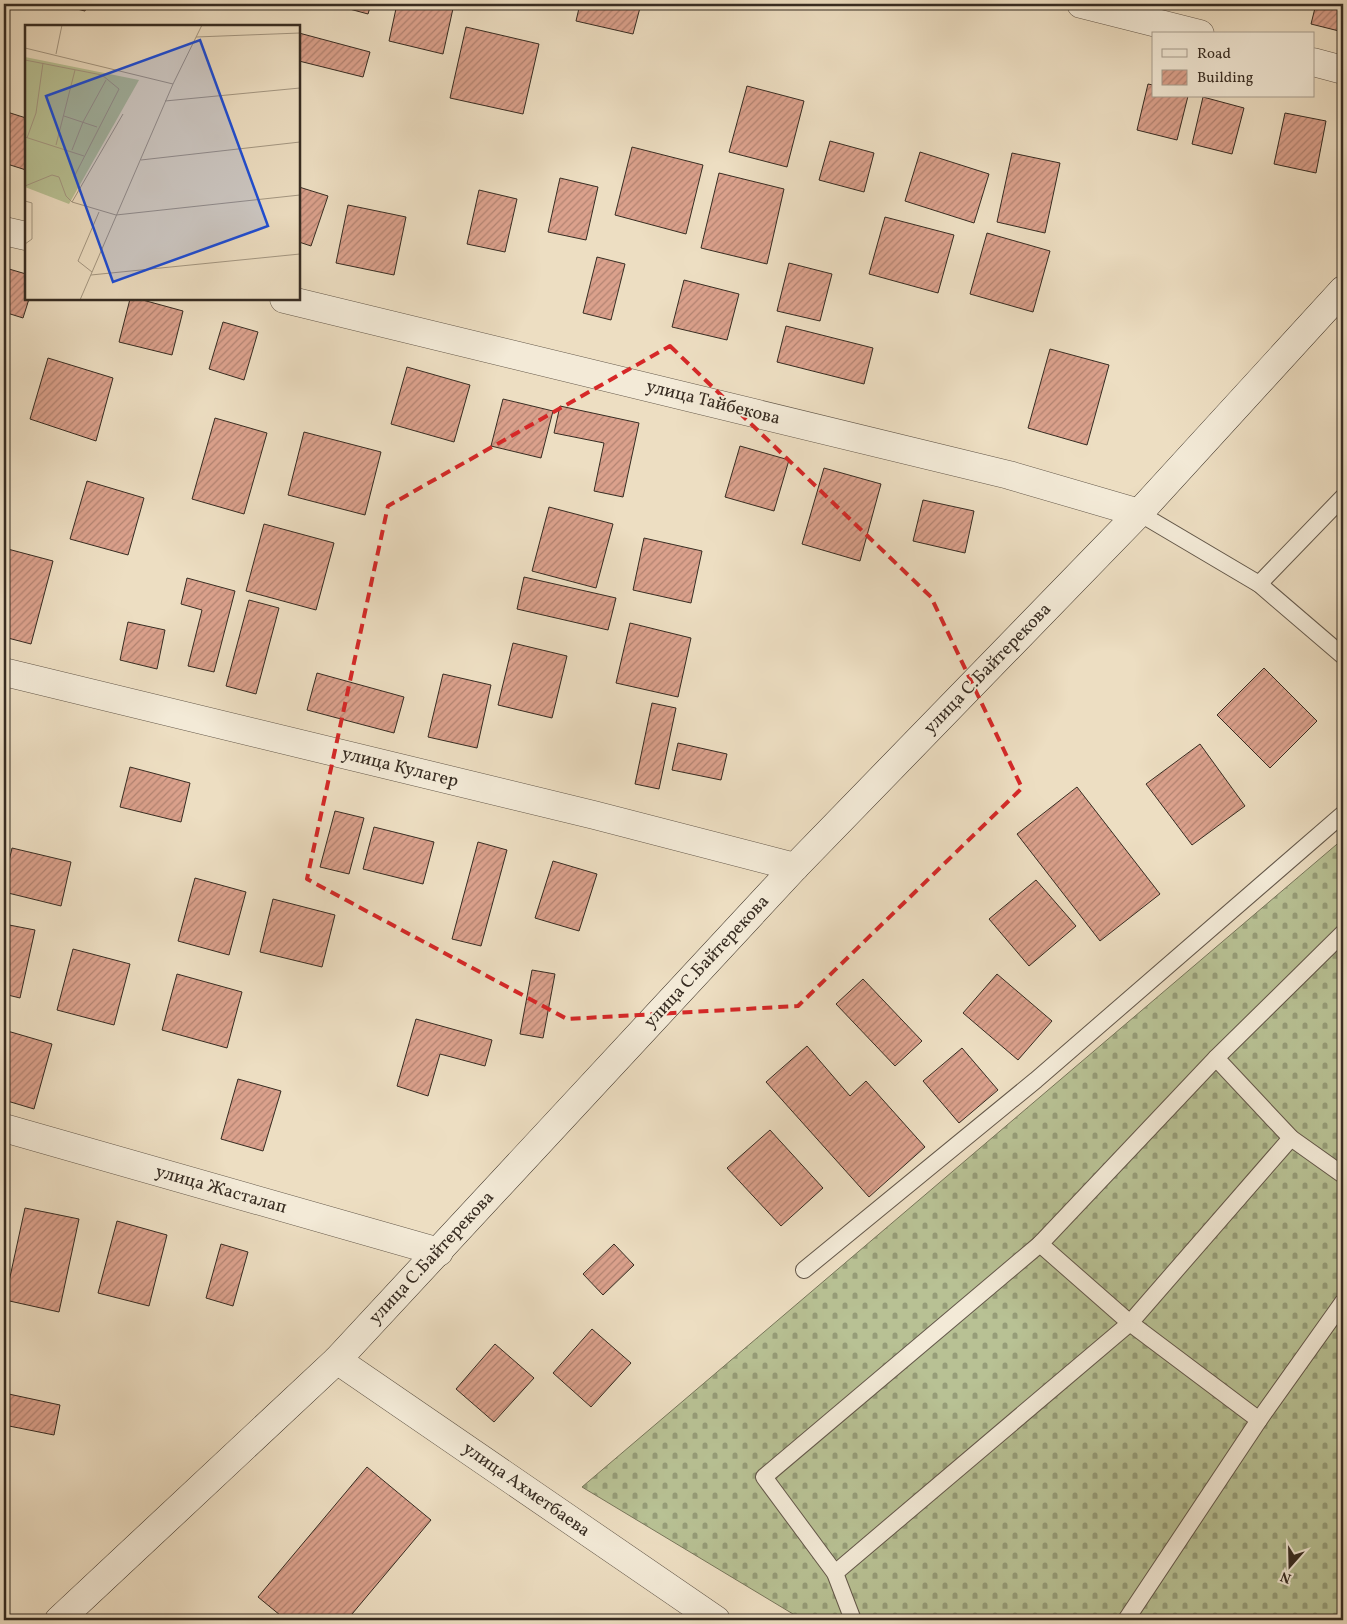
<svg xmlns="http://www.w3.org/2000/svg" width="1347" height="1624" viewBox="0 0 1347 1624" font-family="Vollkorn,serif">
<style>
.cemetery{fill:url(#cemetery-stones);stroke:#78765b}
.building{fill:url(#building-hatch);stroke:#372c22}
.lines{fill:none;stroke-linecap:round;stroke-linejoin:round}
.lane-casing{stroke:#64584a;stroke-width:18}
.street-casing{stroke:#64584a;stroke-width:29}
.secondary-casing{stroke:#372c22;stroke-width:29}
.lane{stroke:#f3ead7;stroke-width:16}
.street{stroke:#f3ead7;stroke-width:28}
.secondary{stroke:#f3ead7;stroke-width:28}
.marked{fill:none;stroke:#d62828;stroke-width:4;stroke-dasharray:10 6;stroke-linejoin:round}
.labels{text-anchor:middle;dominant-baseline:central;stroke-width:4;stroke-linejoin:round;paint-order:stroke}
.street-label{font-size:18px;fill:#372c22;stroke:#f3ead7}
.inset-road{fill:none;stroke:#a49782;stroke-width:1}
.view{fill:#1d4ed8;fill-opacity:0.15;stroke:#1d4ed8;stroke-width:2.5}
.inset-edge{fill:none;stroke:#372c22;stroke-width:2.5}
</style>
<defs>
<pattern id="cemetery-stones" width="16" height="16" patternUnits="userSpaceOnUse" patternTransform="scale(1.25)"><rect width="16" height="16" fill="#b8c194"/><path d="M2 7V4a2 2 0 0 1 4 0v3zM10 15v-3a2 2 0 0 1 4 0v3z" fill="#969d78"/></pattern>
<pattern id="building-hatch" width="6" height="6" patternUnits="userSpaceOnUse" patternTransform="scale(1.25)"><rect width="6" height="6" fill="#dba18c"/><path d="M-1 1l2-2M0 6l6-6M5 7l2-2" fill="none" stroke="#b28372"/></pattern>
</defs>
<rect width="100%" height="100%" fill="#eddec2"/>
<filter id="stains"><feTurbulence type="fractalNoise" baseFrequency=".004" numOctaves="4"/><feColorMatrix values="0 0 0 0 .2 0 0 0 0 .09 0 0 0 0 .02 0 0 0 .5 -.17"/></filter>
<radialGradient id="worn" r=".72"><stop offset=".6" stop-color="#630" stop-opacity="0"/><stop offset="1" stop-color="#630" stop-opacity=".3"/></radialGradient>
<path class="cemetery" d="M1343 839V1620H803L582 1487Z"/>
<g class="building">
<path d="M57 4H87L85 11Z"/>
<path d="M331 4H371L368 14Z"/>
<path d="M397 4H454L443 54 389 41Z"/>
<path d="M580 4H641L633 34 576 21Z"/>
<path d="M1316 4H1343V32L1311 24Z"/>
<path d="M466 27 539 44 523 114 450 98Z"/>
<path d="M299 33 370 52 363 77 299 61Z"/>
<path d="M1148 84 1153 85V96H1188L1177 140 1137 130Z"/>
<path d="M747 86 804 101 787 167 729 152Z"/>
<path d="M1203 97 1244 108 1232 154 1192 144Z"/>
<path d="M4 111 26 118V170L4 163Z"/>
<path d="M1285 113 1326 121 1316 173 1274 164Z"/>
<path d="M830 141 874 153 864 192 819 180Z"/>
<path d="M632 147 703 165 686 234 615 215Z"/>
<path d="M920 152 989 174 974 223 905 201Z"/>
<path d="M1012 153 1060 163 1045 233 997 222Z"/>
<path d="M719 173 784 189 767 264 701 248Z"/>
<path d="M560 178 598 187 586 240 548 232Z"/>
<path d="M299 187 328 196 311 246 299 242Z"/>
<path d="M479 190 517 199 505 252 467 244Z"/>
<path d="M348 205 406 217 394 275 336 263Z"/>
<path d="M885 217 954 235 938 293 869 274Z"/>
<path d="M987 233 1050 251 1033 312 970 294Z"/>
<path d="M597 257 625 264 611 320 583 313Z"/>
<path d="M789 263 832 274 820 321 777 311Z"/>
<path d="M9 269 26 274V299H29L23 318 4 312V286Z"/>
<path d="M684 280 739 294 727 340 672 327Z"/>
<path d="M130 299H139L183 311 172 355 119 342Z"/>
<path d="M223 322 258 332 244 380 209 369Z"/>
<path d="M786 326 873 348 864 384 777 362Z"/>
<path d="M1050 349 1109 365 1087 445 1028 428Z"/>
<path d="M48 358 113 378 96 441 30 419Z"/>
<path d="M407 367 470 385 454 442 391 424Z"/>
<path d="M503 399 553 411 541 458 491 446Z"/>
<path d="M560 406 639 423 623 497 594 491 604 443 554 433Z"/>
<path d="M215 418 267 433 244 514 192 499Z"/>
<path d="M304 432 381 452 365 515 288 495Z"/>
<path d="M740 446 789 460 774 511 725 497Z"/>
<path d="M824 468 881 484 860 561 802 544Z"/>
<path d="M87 481 144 498 128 555 70 539Z"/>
<path d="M923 500 974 511 965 553 913 541Z"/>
<path d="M549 507 613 524 596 588 532 571Z"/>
<path d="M264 524 334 543 316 610 246 591Z"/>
<path d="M644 538 702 551 691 603 633 590Z"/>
<path d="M4 548 53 561 31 644 4 637Z"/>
<path d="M524 577 616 598 608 630 517 609Z"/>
<path d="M187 578 235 591 214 672 188 666 202 610 181 604Z"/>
<path d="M249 600 279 608 256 694 226 686Z"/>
<path d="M128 622 165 630 157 669 120 660Z"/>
<path d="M630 623 691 638 678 697 616 683Z"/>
<path d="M513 643 567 656 552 718 498 705Z"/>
<path d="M1264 668 1317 721 1270 768 1217 715Z"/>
<path d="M317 673 404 697 394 733 307 710Z"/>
<path d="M443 674 491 685 477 748 428 737Z"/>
<path d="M652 703 676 708 659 789 635 784Z"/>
<path d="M678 743 727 754 721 780 672 770Z"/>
<path d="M1200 744 1245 806 1192 845 1146 784Z"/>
<path d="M130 767 190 783 181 822 120 807Z"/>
<path d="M1077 787 1160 894 1100 941 1017 834Z"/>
<path d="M335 811 364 818 349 874 320 867Z"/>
<path d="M374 827 434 842 423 884 363 869Z"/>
<path d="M478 842 507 850 481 946 452 939Z"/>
<path d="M12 848 71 862 61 906 4 892V883Z"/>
<path d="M553 861 597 874 579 931 535 918Z"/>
<path d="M195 878 246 892 229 955 178 941Z"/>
<path d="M1036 880 1076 926 1029 966 989 919Z"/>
<path d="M273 899 335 915 322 967 260 952Z"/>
<path d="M4 924 35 930 20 998 4 994Z"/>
<path d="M73 949 130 964 114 1025 57 1010Z"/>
<path d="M532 970 555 974 543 1038 520 1034Z"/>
<path d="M177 974 242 992 227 1048 162 1030Z"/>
<path d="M997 974 1052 1021 1018 1060 963 1013Z"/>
<path d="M863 979 922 1041 895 1066 836 1004Z"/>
<path d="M416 1019 492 1040 485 1066 440 1054 428 1096 397 1086Z"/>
<path d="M4 1030 52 1044 34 1109 4 1100Z"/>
<path d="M807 1046 850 1096 866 1081 925 1147 869 1197 766 1082Z"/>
<path d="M962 1048 998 1090 959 1123 923 1081Z"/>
<path d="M238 1079 281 1091 263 1151 221 1139Z"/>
<path d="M770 1130 823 1188 781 1226 727 1168Z"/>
<path d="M25 1208 79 1219 59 1312 5 1300Z"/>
<path d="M117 1221 167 1235 149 1306 98 1293Z"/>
<path d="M221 1244 248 1252 233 1306 206 1298Z"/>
<path d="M614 1244 634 1265 603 1295 583 1274Z"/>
<path d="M592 1329 631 1363 591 1407 553 1373Z"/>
<path d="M495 1344 534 1378 494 1422 456 1389Z"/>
<path d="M4 1393 60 1405 54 1435 4 1425Z"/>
<path d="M367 1467 431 1520 347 1620H286L258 1597Z"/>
</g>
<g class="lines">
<g class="lane-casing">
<g id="lane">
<path d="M1139 513 1259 584 1343 656"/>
<path d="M1259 584 1343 497"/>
<path d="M1216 1058 1291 1138 1343 1175"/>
<path d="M1040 1244 1130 1323 1259 1420"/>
<path d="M804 1270 1036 1080 1343 814"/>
<path d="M835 1573 1130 1323 1291 1138"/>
<path d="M853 1620 835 1573 764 1477 1040 1244 1216 1058 1343 933"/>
<path d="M1126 1620 1259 1420 1343 1302"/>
</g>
</g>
<g class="street-casing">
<g id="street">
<path d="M1081 4 1200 34"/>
<path d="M1313 62 1343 70"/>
<path d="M4 231 26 236"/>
<path d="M284 299 1009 475 1139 513"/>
<path d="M4 672 594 815 795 867"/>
<path d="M4 1128 439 1252"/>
<path d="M337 1360 716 1620"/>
</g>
</g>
<g class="secondary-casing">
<path id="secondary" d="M59 1620 337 1360 795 867 1139 513 1343 290"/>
</g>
<use href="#lane" class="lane"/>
<use href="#street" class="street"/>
<use href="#secondary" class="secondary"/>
</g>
<path class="marked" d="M670 346 931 597 1022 788 798 1006 567 1019 307 879 388 506Z"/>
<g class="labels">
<g class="street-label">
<text transform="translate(713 403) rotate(14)">улица Тайбекова</text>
<text transform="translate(988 669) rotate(-46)">улица С.Байтерекова</text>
<text transform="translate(400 768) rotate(14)">улица Кулагер</text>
<text transform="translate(707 962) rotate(-47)">улица С.Байтерекова</text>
<text transform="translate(221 1190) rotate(16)">улица Жасталап</text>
<text transform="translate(432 1258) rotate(-47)">улица С.Байтерекова</text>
<text transform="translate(526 1490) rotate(35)">улица Ахметбаева</text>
</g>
</g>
<g transform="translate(25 25)">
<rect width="275" height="275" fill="#eddec2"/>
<path d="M0 32 114 55 44 179 0 162Z" fill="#b8c194"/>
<path class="inset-road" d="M171 12 275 8M0 23 148 59M31 29 37 0M0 35 77 50 94 64 49 152M140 76 275 63M98 89 47 177 91 190 275 170M39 91 72 102M0 112 59 131M2 113 11 88 18 38M31 120 50 45M47 125 58 97 81 55M116 135 275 117M0 161 27 150 34 152 41 171 47 177M0 176 7 178V214L0 219M67 247 53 236 74 187M66 250 275 229M55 275 148 59 177 0"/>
<path class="view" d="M175 15 243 201 88 257 21 71Z"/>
<rect width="275" height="275" class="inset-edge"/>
</g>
<rect width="1347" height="1624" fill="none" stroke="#eddec2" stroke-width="20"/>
<rect x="5" y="5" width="1337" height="1614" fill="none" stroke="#372c22" stroke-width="2.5"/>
<rect x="10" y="10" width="1327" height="1604" fill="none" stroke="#372c22"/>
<rect x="1152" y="32" width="162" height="65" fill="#f3ead7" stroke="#a89e8f"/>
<rect x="1162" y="49" width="25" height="8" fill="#f3ead7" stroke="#a89e8f"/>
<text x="1197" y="58" font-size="15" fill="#372c22">Road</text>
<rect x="1162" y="70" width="25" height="15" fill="url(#building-hatch)" stroke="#a89e8f"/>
<text x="1197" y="82" font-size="15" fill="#372c22">Building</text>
<g transform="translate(1290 1566) rotate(200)" stroke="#f3ead7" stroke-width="4" paint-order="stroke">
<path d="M0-4L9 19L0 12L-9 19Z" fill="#372c22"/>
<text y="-8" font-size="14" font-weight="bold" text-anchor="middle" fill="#372c22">N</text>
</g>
<rect width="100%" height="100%" filter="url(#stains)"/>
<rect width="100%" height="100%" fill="url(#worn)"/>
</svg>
